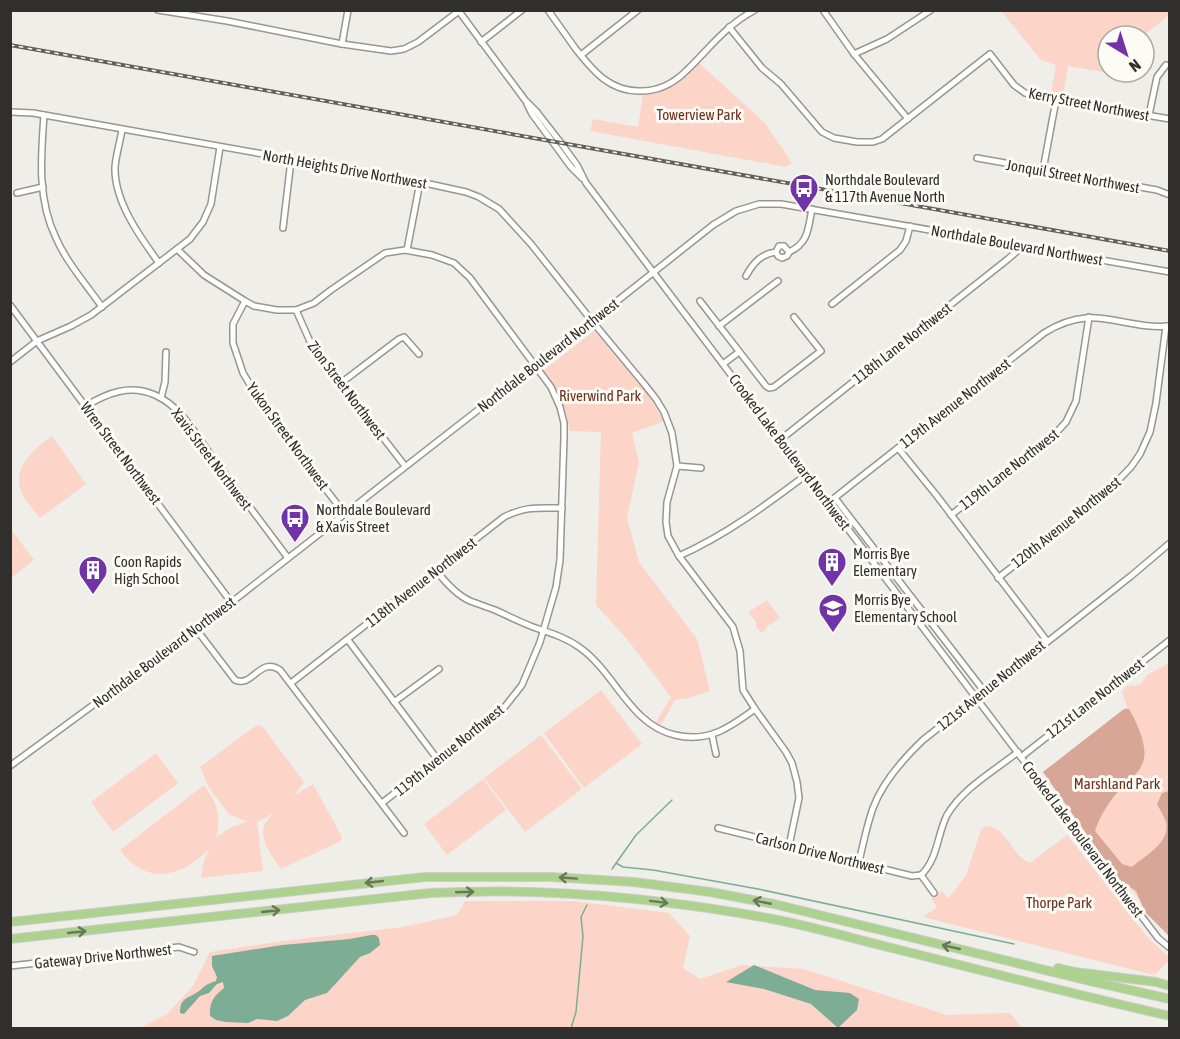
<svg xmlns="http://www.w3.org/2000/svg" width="1180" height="1039" viewBox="0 0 1180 1039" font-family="'Asap Condensed',sans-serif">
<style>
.green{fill:#fdd4c8}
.forest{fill:#d7a696}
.water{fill:#7dad95}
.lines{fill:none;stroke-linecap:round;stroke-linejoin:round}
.stream{stroke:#7dad95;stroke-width:1.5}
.minor-casing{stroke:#979691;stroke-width:8}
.highway-casing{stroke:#cdcdcd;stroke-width:10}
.minor{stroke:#fff;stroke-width:5}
.highway{stroke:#add18f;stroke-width:8}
.rail-casing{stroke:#61605d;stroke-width:4}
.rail{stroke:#fcfbf5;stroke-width:1.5;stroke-dasharray:4.5;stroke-linecap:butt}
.oneway{stroke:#687859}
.labels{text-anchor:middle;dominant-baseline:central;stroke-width:6;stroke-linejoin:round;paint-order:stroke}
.street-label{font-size:15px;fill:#302f2d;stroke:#fcfbf5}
.park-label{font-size:15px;fill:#6d301d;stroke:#fcfbf5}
.poi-label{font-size:15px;fill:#302f2d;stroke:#fcfbf5;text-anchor:start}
</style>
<rect width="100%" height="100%" fill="#efeee8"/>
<g class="green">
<path d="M1169 10V15L1143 36H1108V72H1122V75L1068 66 1063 97 1051 94 1056 65 1041 60 1001 11Z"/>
<path d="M699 63 765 123 792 163 786 167 590 131 593 119 638 127 643 95C669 92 682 82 699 63Z"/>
<path d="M594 331 646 392 664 421 632 433 639 462 627 518 639 562 697 639 710 691 689 698 675 700 661 725 656 722 671 697 627 639 596 605 601 432 570 431C565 406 561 390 544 370Z"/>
<path d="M52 436 86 484 40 518C34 510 27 503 23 495 9 470 34 449 52 436Z"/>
<path d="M11 529 34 560 11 578Z"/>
<path d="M767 600 780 618 770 625H767V628L761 633 756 627V622L749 613 750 611Z"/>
<path d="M1169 663V936L1151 915 1043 772 1127 707 1122 691 1127 686 1140 685 1147 675Z"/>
<path d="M601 690 642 744 584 788 544 733Z"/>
<path d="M257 725 262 726 304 782 294 796 313 784 342 837 341 841 281 869C273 858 258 838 265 824 267 820 272 815 274 812L266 818 257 822 263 871 201 878 204 860 210 848C182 877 147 887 120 850L204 785C217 804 222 816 216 838 226 830 234 825 247 822L229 814 209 788 200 767Z"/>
<path d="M541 735 582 789 525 832 484 778Z"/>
<path d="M156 753 178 783 113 832 91 802Z"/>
<path d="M483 779 506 810 447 855 424 824Z"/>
<path d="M990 826C1009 832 1012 856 1030 863L1067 835 1149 939 1169 957V961L1154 975 923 917 937 907 932 899 942 891 948 899 966 875 981 830 984 827Z"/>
<path d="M465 901H573L669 913 690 936 683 968 700 979 742 965 804 969 947 1015 1010 1013 1022 1028H129L142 1027 167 1014 193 986 210 952 283 941 403 927 457 915Z"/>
</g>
<path class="forest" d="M1124 709H1129C1136 721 1147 744 1144 758 1142 771 1131 779 1122 787 1110 800 1100 815 1095 831L1122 864 1132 867C1145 856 1171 842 1166 822 1164 816 1160 810 1157 804L1162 793 1169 791V936L1145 912 1136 891 1118 879 1043 772Z"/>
<g class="water">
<path d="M371 935H376L379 938 380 945 370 953 360 957 327 993 305 1000 288 1016 277 1021 257 1019 248 1023 225 1022 216 1020 210 1016C209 1002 214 996 224 988L223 982 217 984 209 993 200 996 184 1014 180 1013C180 997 188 999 199 991 207 985 204 985 216 981L217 977 212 966V956L282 945 350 939Z"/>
<path d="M754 965 815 990 850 993 859 999 857 1010 838 1028 811 1004 764 989 726 982Z"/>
</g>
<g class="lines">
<g class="stream">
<path d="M616 863 623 867 653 870 758 889 1014 944"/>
<path d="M612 869 636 835 672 800"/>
<path d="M571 1028 576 1012 583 936 581 917 587 905"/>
</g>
<g class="minor-casing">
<g id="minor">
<path d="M158 10 227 21 342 44 391 51 404 49 418 42 459 11"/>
<path d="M458 10 525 100 536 111 561 143 577 165 586 183 647 264 1121 889 1158 938 1170 948"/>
<path d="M548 10C557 23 566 35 575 48 593 71 610 92 641 91 659 91 674 83 686 71 709 49 726 25 755 10"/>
<path d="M823 10 854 54 908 119"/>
<path d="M729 27 762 68 781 84 822 132 834 138 857 142H873L882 139 990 54 1014 85 1025 93 1056 100 1170 119"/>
<path d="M481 42 522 10"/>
<path d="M342 44 348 10"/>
<path d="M854 54 887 39 931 10"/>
<path d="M581 55 638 10"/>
<path d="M527 104 532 114 571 167 582 178"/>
<path d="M10 112 33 113 420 182 466 192 479 197 499 209 531 244 592 321 645 385 656 399 664 412 672 433 677 466 667 502 666 522 668 536 679 556 733 627 740 651 743 690 755 709 786 752 792 763 797 782 799 798 789 846"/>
<path d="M44 115C41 156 37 199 56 238 67 263 86 284 102 307"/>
<path d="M1149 115 1157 77 1166 65"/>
<path d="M122 130C120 142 116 155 115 167 114 201 140 237 159 263"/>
<path d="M977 158 1157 190 1170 195"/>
<path d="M1043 170 1056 100"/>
<path d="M17 193 43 187"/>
<path d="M283 228 291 160"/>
<path d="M177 249 204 275 245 301 254 306 277 310H296L314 303 331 290 385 253 405 250 432 255 454 263 470 278 551 387 560 407 564 423V437L560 560 556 587 540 642 522 685 503 709 382 803"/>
<path d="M407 250 420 182"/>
<path d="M789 252C809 243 808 228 812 209"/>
<path d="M746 276C753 263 761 254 776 252L779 246H784L789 252 787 256 782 258 778 256 776 252"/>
<path d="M245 301 233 324V343L243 373 259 400 296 451 345 514"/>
<path d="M700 301 766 386 769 388 774 387 821 351 794 317"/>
<path d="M832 304 900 250 906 241 910 226"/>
<path d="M10 305 231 602"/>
<path d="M296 310 312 346 405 466"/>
<path d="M719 326 778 281"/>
<path d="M10 362 37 341 71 326 91 315 190 239 203 222 211 204 220 147"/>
<path d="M723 364 739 352"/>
<path d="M341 383 399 339 404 337 419 354"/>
<path d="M161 398 165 382 166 352"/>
<path d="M86 406C107 393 130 384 155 395 183 407 198 439 216 462 240 494 264 526 288 558"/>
<path d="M780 440 1008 259 1023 246"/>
<path d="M898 448 937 496 1047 641"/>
<path d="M677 466 701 468"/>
<path d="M835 498 984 691"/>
<path d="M828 503 1044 333C1095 301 1119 330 1170 326"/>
<path d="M951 515 1036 449 1055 434 1066 422 1076 401 1089 317"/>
<path d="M679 556C726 535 766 505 806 475"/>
<path d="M436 570C445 582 457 595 470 601 478 604 487 607 495 610 508 616 520 622 533 627 550 633 565 637 579 647 615 672 630 725 675 735 708 743 729 728 755 709"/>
<path d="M998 578 1104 495 1131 467 1140 454 1150 432 1156 403 1166 326"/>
<path d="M196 629 235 680C253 688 260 656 280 670L404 833"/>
<path d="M348 640 438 760"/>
<path d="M291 683 504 517C526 506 538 508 562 508"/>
<path d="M394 702 439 669"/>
<path d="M712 735 716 754"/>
<path d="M1021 757 1170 640"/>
<path d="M10 766 205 623 592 321 713 225 736 211 759 204H781L1170 272"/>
<path d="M718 828 912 876 921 875"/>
<path d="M859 862C863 844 867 825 873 808 883 781 903 759 923 740L1131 576 1170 543"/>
<path d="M921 875C938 859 937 835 947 815 963 788 994 771 1018 752"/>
<path d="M921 875 934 893"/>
<path d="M10 966 179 947 194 952"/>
</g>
</g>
<g class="highway-casing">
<g id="highway">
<path d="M10 922 425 877H552L634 882 710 892 774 904 1094 982 1170 999"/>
<path d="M10 939 430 893C545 887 660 898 773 919 814 927 855 939 896 949 987 972 1078 995 1170 1016"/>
<path d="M1058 968 1075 972 1156 982 1170 986"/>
</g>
</g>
<use href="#minor" class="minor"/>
<use href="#highway" class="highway"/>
<g class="rail-casing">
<path id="rail" d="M10 45 1170 251"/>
</g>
<use href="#rail" class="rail"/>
</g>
<defs><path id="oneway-shaft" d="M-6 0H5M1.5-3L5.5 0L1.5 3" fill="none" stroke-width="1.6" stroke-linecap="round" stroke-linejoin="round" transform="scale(1.5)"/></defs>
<g class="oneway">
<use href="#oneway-shaft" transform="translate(568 878) rotate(-176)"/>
<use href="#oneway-shaft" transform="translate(374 882) rotate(174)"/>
<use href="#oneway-shaft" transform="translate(465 892) rotate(-2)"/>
<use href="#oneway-shaft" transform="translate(659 902) rotate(7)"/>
<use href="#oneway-shaft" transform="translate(762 902) rotate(-169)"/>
<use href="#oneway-shaft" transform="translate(271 911) rotate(-6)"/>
<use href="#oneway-shaft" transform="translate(77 932) rotate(-6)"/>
<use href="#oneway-shaft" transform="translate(951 947) rotate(-167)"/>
</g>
<defs>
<g id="bus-pin" transform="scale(1.5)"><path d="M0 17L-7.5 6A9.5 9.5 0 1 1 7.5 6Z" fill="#7233a8" stroke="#fcfbf5"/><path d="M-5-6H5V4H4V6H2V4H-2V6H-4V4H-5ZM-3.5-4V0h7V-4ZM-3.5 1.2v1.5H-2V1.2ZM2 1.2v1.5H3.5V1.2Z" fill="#fff"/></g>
<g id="building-pin" transform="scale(1.5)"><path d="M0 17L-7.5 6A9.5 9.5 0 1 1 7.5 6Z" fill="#7233a8" stroke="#fcfbf5"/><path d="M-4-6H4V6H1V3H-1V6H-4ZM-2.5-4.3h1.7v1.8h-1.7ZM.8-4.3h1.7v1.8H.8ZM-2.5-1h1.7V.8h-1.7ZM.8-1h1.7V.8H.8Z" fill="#fff"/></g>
<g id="school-pin" transform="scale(1.5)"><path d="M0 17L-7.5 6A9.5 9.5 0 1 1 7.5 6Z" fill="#7233a8" stroke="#fcfbf5"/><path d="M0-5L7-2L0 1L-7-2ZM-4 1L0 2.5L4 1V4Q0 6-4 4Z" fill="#fff"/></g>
</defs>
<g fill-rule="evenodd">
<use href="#bus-pin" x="804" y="188"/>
<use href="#bus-pin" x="295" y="518"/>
<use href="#building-pin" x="832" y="562"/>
<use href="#building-pin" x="93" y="570"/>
<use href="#school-pin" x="833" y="608"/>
</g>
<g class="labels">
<g class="street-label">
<text transform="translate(1089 104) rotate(11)">Kerry Street Northwest</text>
<text transform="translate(345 169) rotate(10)">North Heights Drive Northwest</text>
<text transform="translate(1073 176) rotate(10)">Jonquil Street Northwest</text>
<text transform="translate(1017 245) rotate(10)">Northdale Boulevard Northwest</text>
<text transform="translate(902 343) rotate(-38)">118th Lane Northwest</text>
<text transform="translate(548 355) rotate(-38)">Northdale Boulevard Northwest</text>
<text transform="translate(347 390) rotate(53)">Zion Street Northwest</text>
<text transform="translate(955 403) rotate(-38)">119th Avenue Northwest</text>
<text transform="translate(288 436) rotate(54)">Yukon Street Northwest</text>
<text transform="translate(790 452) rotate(53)">Crooked Lake Boulevard Northwest</text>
<text transform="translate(121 453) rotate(53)">Wren Street Northwest</text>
<text transform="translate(212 459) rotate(53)">Xavis Street Northwest</text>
<text transform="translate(1009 469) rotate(-38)">119th Lane Northwest</text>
<text transform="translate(1066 522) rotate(-39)">120th Avenue Northwest</text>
<text transform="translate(421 582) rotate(-38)">118th Avenue Northwest</text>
<text transform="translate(164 652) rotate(-37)">Northdale Boulevard Northwest</text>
<text transform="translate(991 685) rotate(-39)">121st Avenue Northwest</text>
<text transform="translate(1095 698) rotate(-38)">121st Lane Northwest</text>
<text transform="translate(449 750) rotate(-39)">119th Avenue Northwest</text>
<text transform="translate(1083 839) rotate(53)">Crooked Lake Boulevard Northwest</text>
<text transform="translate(820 853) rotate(14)">Carlson Drive Northwest</text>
<text transform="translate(103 956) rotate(-6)">Gateway Drive Northwest</text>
</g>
<g class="park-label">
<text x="699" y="114">Towerview Park</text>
<text x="600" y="395">Riverwind Park</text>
<text x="1117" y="783">Marshland Park</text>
<text x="1059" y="902">Thorpe Park</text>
</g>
<g class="poi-label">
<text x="825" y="179">Northdale Boulevard<tspan x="825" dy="17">&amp; 117th Avenue North</tspan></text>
<text x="316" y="509">Northdale Boulevard<tspan x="316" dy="17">&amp; Xavis Street</tspan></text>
<text x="853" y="553">Morris Bye<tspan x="853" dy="17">Elementary</tspan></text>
<text x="114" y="561">Coon Rapids<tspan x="114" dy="17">High School</tspan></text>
<text x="854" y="599">Morris Bye<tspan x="854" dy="17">Elementary School</tspan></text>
</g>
</g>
<rect width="1180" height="1039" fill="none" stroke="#302f2d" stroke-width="24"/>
<g transform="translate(1126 54) rotate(142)"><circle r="28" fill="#fcfbf5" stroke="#aaa9a5" stroke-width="1.5"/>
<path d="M0-4.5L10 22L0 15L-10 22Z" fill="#7233a8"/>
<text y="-9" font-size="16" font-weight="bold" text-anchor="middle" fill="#302f2d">N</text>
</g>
</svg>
